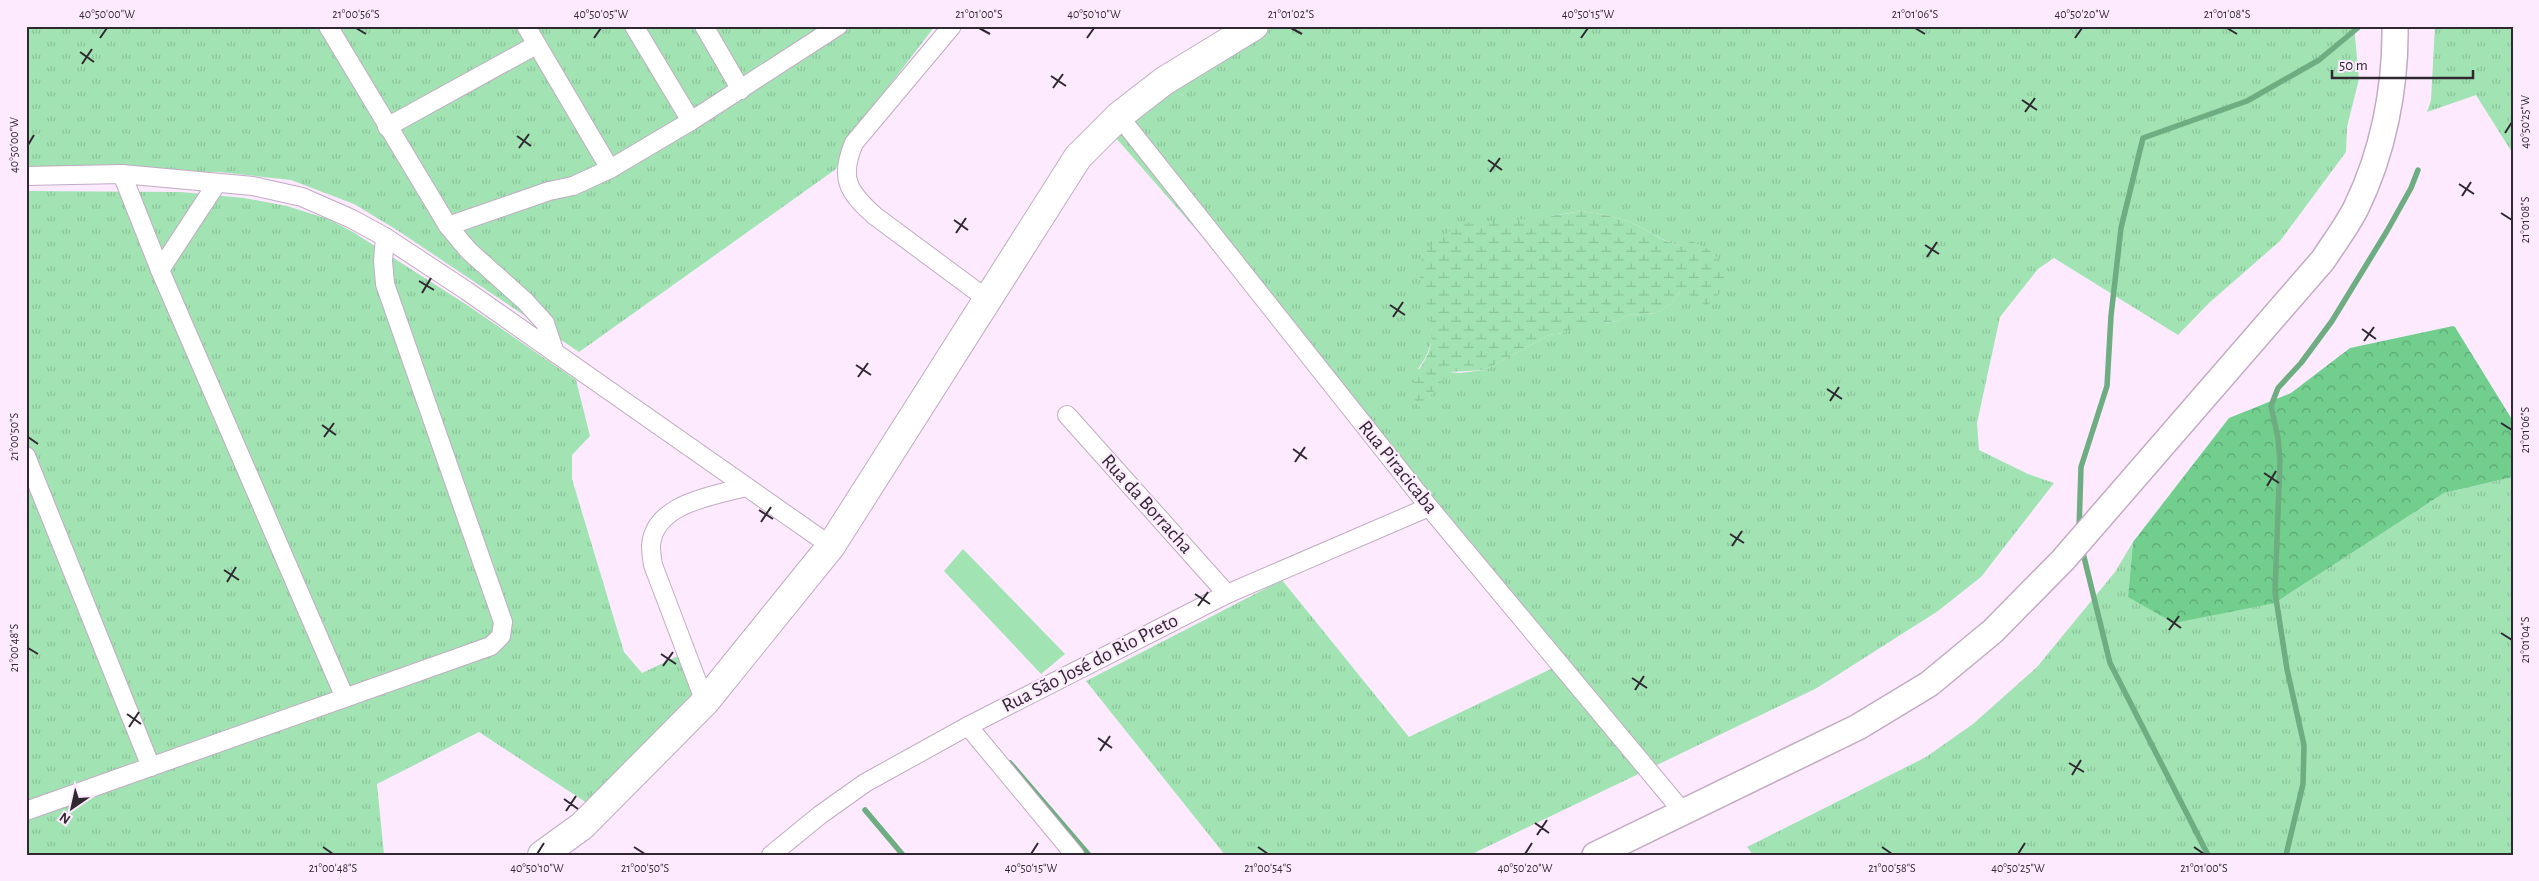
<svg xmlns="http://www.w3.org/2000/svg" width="2539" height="881" viewBox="0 0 2539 881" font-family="'Alegreya Sans',sans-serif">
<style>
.grass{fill:url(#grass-tufts);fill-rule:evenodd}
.forest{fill:url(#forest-crowns)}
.wetland{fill:url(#wetland-marsh)}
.park{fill:#a1e3b2}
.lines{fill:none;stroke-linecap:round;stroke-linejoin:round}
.stream{stroke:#6eac81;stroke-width:5.5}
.minor-casing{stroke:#c2abc3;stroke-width:20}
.secondary-casing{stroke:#c2abc3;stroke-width:28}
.primary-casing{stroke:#c2abc3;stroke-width:30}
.minor{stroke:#fff;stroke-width:18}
.secondary{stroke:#fff;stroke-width:25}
.primary{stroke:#fff;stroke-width:28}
.ticks{fill:none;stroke:#302831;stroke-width:2}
.labels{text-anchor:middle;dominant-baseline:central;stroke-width:4.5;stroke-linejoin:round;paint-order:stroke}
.street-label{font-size:20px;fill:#302831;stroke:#fdeafe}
.neatline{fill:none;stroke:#302831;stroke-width:2}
.ticks-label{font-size:12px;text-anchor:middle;fill:#302831}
</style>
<defs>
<pattern id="grass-tufts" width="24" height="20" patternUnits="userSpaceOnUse" patternTransform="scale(1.25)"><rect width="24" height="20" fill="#a1e3b2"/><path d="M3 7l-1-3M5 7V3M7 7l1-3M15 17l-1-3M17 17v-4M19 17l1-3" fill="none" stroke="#8bc39a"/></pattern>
<pattern id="forest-crowns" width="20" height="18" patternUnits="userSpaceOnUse" patternTransform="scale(1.25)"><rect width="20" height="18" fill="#71ce8d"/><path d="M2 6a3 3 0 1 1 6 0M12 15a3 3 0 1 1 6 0" fill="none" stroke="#5da774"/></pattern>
<pattern id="wetland-marsh" width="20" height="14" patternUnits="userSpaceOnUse" patternTransform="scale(1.25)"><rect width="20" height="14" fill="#a1e3b2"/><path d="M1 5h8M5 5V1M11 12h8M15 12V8" fill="none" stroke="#8bc39a"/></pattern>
</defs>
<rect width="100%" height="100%" fill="#fdeafe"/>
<g class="grass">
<path d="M26 26H935L849 138 836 169 579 352 397 230 354 204 291 180 219 172 26 170Z"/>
<path d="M1238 26H2354L2359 79 2347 127 2346 152 2280 241 2209 303 2178 335 2054 258 2038 269 2000 317 1977 423 1979 450 2028 474 2054 483 1981 577 1938 611 1817 688 1470 855H1225L1086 681 1282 580 1409 737 1555 667 1269 313 1116 138ZM1582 211C1595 213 1608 215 1621 219 1644 226 1658 241 1683 246L1681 290 1671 304 1657 313 1627 315 1619 321 1605 323 1601 312 1593 313 1562 333 1549 335 1485 370 1459 373 1418 369C1435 345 1434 333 1428 305L1544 217Z"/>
<path d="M2435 26H2513V154L2476 95 2427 112 2431 100Z"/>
<path d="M26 191 181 192 244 198 287 206 328 219 353 232 467 305 576 380 590 436 572 455V479L624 652 642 673 682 654 694 705 590 805 479 732 377 784 384 855H26Z"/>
<path d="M2513 477V855H1753L1747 847 1926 757 1973 724 2037 667 2115 572 2133 542 2128 597 2275 603 2444 493Z"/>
</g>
<path class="forest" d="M2453 326 2455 327 2513 421V477L2444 493 2275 603 2174 623 2128 597 2133 542 2229 418 2291 393 2350 348Z"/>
<path class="wetland" d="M1582 211C1594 213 1608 215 1621 219 1644 226 1657 241 1683 246L1691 241C1714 251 1716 253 1728 275L1720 293 1707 306 1681 290 1671 304 1657 313 1627 315 1619 321 1604 323 1601 313H1593L1585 324 1562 333 1549 335 1485 370 1449 372 1421 408C1398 383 1428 367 1431 343 1435 313 1417 290 1420 264 1422 249 1453 226 1467 223 1482 220 1498 221 1513 220 1536 218 1559 215 1582 211Z"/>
<path class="park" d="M963 549 1065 654 1041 674 944 571Z"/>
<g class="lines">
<g class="stream">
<path d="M2079 530 2081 467 2107 386 2111 316 2121 228 2143 138 2247 101 2319 60 2360 26"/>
<path d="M2082 549 2110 663 2208 855"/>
<path d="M1010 763 1089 855"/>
<path d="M865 810 903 855"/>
<path d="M2286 855 2303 784 2304 745 2287 669 2275 592 2280 461 2278 438 2271 406 2278 388 2301 363 2332 321 2387 231 2411 188 2418 170"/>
</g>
<g class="minor-casing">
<g id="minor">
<path d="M328 26 448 226 469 251 525 301 545 323 555 353"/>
<path d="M526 26 610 169"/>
<path d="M634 26 691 121"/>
<path d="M704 26 741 90"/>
<path d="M952 26 854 143C839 178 848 192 875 216L987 299"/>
<path d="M1119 116 1429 507 1683 812"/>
<path d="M387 127 536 45"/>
<path d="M122 174 160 270 345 698"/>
<path d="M26 176 122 174 253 186 302 197 352 219 385 237 467 291 831 546"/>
<path d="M448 226 549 191 573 186 610 169 691 121 838 26"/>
<path d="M160 270 217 183"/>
<path d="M1067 415 1227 594"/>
<path d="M26 456 151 767"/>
<path d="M705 702 653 565C652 559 651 551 651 545 655 503 713 496 745 487"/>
<path d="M968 726 1075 855"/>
<path d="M26 811 491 646 501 636 503 622 385 284 383 261 385 237"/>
<path d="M771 855 820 815 865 783 968 726 1227 594 1429 507"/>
</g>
</g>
<g class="secondary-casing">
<path id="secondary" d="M1595 855 1858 727 1929 684 1993 631 2063 560 2323 260C2334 243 2347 226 2356 208 2383 153 2396 88 2395 26"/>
</g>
<g class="primary-casing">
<path id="primary" d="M542 855 582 826 705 702 831 546 1078 157 1119 116 1164 81 1254 26"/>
</g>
<use href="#minor" class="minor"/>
<use href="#secondary" class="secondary"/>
<use href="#primary" class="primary"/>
</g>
<path class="ticks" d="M356 28 366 34M979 28 990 34M1291 28 1302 34M1915 28 1925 34M2227 28 2237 34M100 38 107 28M594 38 601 28M1087 38 1094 28M1581 38 1588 28M2075 38 2082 28M80 52 94 62M82 64 92 49M1051 76 1066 86M1053 88 1063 74M2022 100 2037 110M2025 112 2035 98M2505 133 2512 122M517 136 531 146M28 145 34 135M519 148 529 134M1488 160 1502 170M1490 172 1500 158M2459 184 2474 194M2462 196 2471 182M2501 213 2512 220M954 220 968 230M956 233 966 218M1925 245 1939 254M1927 257 1937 242M419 281 434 290M422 293 431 278M1390 305 1405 315M1393 317 1403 302M2362 329 2376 339M2364 341 2374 327M856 365 871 375M858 377 868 363M1827 389 1842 399M1830 401 1839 387M2501 423 2512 430M322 425 336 435M28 437 38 444M324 437 334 423M1293 449 1307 459M1295 462 1305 447M2264 473 2279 483M2267 486 2276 471M759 510 773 519M761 522 771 507M1730 534 1744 543M1732 546 1742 531M224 570 239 580M227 582 236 567M1195 594 1210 604M1198 606 1208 592M2167 618 2181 628M2169 630 2179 616M2501 633 2512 640M28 648 38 654M661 654 676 664M663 666 673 652M1632 678 1647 688M1635 690 1644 676M127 714 141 724M129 727 139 712M1098 738 1112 748M1100 751 1110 736M2069 763 2084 772M2072 775 2081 760M564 799 578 809M566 811 576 796M1535 823 1549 833M1537 835 1547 820M323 847 333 854M634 847 645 854M1258 847 1268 854M1882 847 1892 854M2194 847 2204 854M537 854 544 843M1031 854 1038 843M1525 854 1532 843M2018 854 2025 843"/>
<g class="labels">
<g class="street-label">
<text transform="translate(1398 467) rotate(51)">Rua Piracicaba</text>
<text transform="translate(1147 504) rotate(48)">Rua da Borracha</text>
<text transform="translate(1090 663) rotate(-27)">Rua São José do Rio Preto</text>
</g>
</g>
<rect width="2539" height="881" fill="none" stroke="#fdeafe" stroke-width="55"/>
<g transform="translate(72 808) rotate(214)" stroke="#fdeafe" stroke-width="4" paint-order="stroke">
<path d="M0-4L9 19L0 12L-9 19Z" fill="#302831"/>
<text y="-8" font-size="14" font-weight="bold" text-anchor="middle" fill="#302831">N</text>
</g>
<path d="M2332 70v8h141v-8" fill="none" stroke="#302831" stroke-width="2.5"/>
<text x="2339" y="70" font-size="15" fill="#302831" stroke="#fdeafe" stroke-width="4" paint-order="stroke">50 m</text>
<rect x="28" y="28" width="2484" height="826" class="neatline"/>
<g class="ticks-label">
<text x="107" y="18">40°50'00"W</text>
<text x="356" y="18">21°00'56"S</text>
<text x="601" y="18">40°50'05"W</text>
<text x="979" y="18">21°01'00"S</text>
<text x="1094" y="18">40°50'10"W</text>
<text x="1291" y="18">21°01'02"S</text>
<text x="1588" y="18">40°50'15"W</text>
<text x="1915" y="18">21°01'06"S</text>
<text x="2082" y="18">40°50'20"W</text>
<text x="2227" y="18">21°01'08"S</text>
<text transform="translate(2525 122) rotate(-90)" y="4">40°50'25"W</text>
<text transform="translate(14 145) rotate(-90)" y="4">40°50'00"W</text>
<text transform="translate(2525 220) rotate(-90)" y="4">21°01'08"S</text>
<text transform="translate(2525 430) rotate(-90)" y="4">21°01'06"S</text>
<text transform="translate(14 437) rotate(-90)" y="4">21°00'50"S</text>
<text transform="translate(2525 640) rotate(-90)" y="4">21°01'04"S</text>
<text transform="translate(14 648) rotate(-90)" y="4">21°00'48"S</text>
<text x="333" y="872">21°00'48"S</text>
<text x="537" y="872">40°50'10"W</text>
<text x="645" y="872">21°00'50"S</text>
<text x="1031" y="872">40°50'15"W</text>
<text x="1268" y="872">21°00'54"S</text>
<text x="1525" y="872">40°50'20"W</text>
<text x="1892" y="872">21°00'58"S</text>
<text x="2018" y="872">40°50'25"W</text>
<text x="2204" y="872">21°01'00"S</text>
</g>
</svg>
